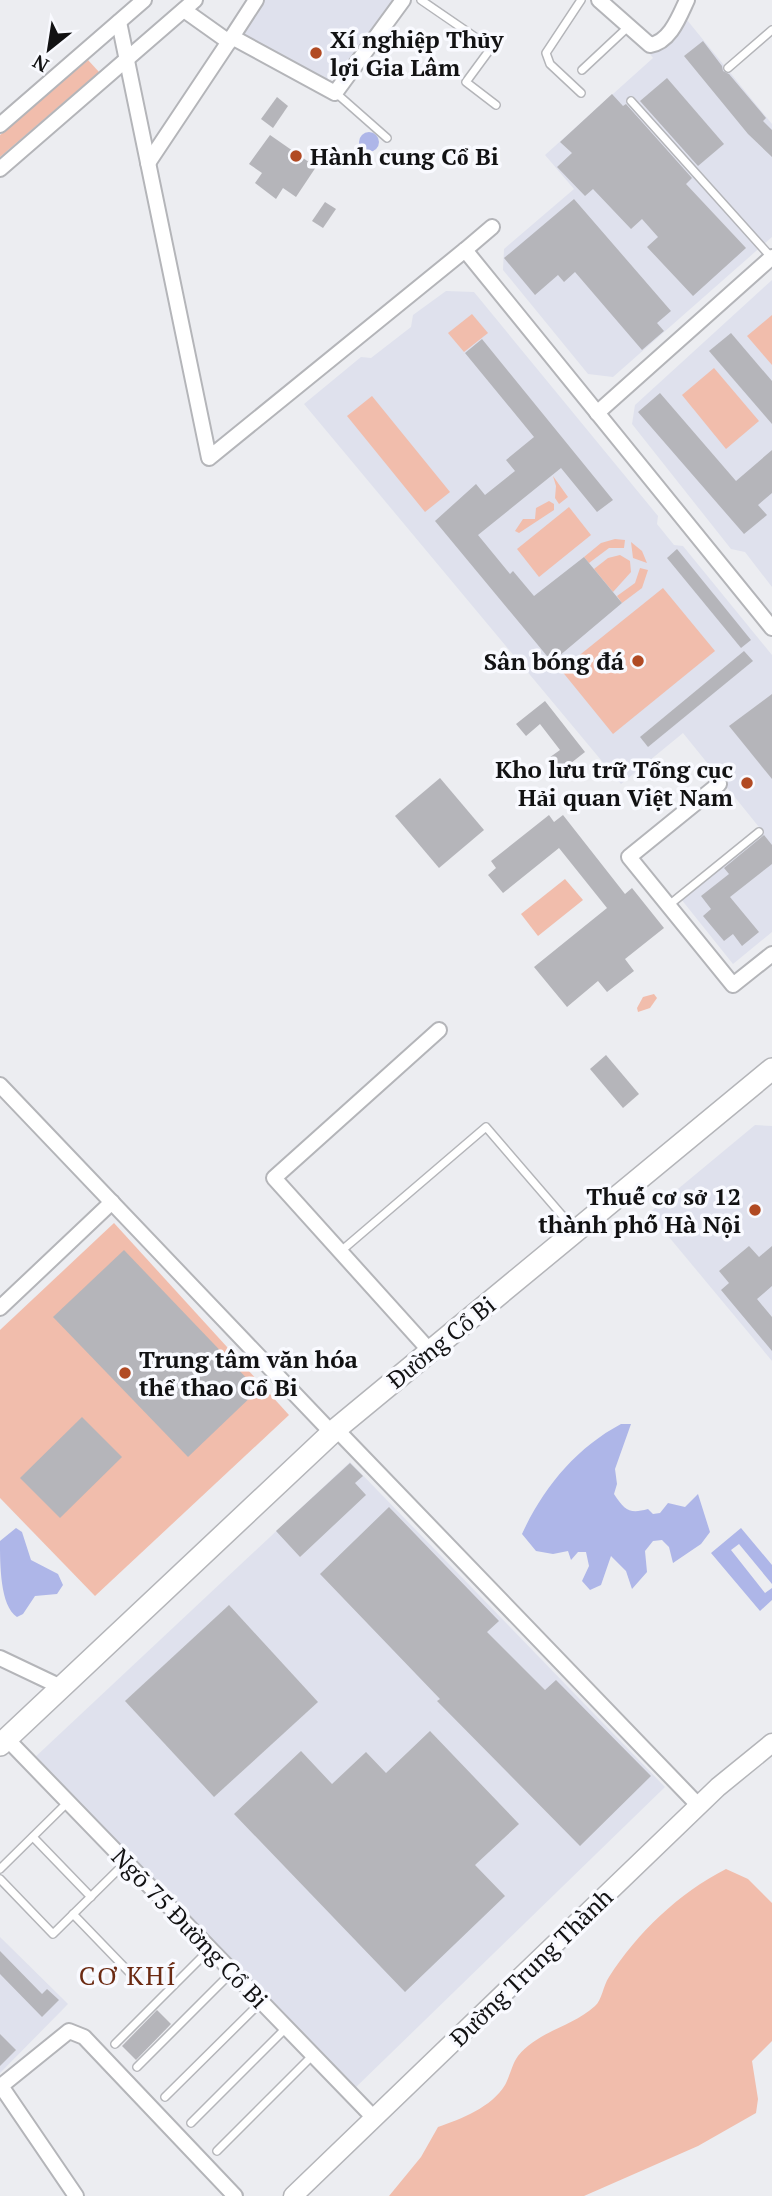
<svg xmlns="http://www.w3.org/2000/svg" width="772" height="2196" viewBox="0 0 772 2196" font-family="'PT Serif',serif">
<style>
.built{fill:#dfe1ed}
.green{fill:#f1bdac}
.water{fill:#aeb6e8}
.building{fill:#b5b5ba}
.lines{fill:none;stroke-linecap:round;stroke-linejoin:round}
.service-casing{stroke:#b4b5b9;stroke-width:10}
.minor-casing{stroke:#b4b5b9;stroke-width:18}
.tertiary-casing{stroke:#b4b5b9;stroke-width:21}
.secondary-casing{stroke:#b4b5b9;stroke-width:24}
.service{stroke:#fff;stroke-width:7}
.minor{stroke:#fff;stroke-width:14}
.tertiary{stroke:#fff;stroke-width:18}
.secondary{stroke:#fff;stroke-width:21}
.poi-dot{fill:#b14a23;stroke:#f9faff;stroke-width:2.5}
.labels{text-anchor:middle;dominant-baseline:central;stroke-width:7;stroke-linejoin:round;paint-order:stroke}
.poi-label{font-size:24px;font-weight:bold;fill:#121213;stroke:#f9faff;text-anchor:start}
.street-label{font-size:24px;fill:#121213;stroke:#f9faff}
.neighbourhood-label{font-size:26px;letter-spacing:2px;fill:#6b2a12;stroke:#f9faff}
</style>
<rect width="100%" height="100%" fill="#ecedf1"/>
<g class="built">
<path d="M265 0H394L343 71 331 80 324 79 244 34Z"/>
<path d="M687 20 772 124V237L613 377 588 374 503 270 504 249 574 189 545 155 653 58 650 54Z"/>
<path d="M772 280V602V587L745 552 731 549 632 424 635 405Z"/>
<path d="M446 291 474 292 658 516 657 524 674 545 683 546 772 655V932L733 964 681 899 763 832 683 733 621 784 304 404 361 357 371 358 411 327 413 315Z"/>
<path d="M755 1125 772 1126V1361L649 1213Z"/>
<path d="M350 1462 665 1787 353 2090 32 1760Z"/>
<path d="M0 1937 68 2004 0 2073Z"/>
</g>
<g class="green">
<path d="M88 60 99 72 0 157V135Z"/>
<path d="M472 314 488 333 464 352 448 333Z"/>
<path d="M772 315V365L747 336Z"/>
<path d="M714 368 759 421 726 449 682 395Z"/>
<path d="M372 396 450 492 425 512 347 416Z"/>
<path d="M553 476 568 497 559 504 555 498 556 486Z"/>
<path d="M549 501 554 504V510L519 533 515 531 523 519H535L536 508Z"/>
<path d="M569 507 591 535 539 577 517 549Z"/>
<path d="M615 539 625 540 624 548H609L589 563 584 557 601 543Z"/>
<path d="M631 542 642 551 647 563 633 558Z"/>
<path d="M620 555 630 561 631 572 613 592 594 569 608 558Z"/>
<path d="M640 568 648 570 642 588 622 603 617 596 635 583Z"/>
<path d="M663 588 715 651 613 734 561 670Z"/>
<path d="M565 879 583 900 538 936 521 914Z"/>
<path d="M654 994 657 998 650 1008 638 1012 637 1008 643 997Z"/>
<path d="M114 1223 289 1415 95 1596 0 1498V1330Z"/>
<path d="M726 1869 748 1879 772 1903V2041L752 2061 758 2099 756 2113 698 2146 584 2196H389L421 2157 438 2127C461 2119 492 2107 505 2085 510 2076 512 2064 518 2056 538 2031 572 2027 595 2006 602 2000 603 1986 609 1977 637 1933 679 1893 726 1869Z"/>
</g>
<g class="water">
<circle cx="369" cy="142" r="10"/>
<path d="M621 1424H631L615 1469 617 1484 614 1494C625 1511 630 1514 648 1509L653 1514 660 1513 668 1503 685 1507 698 1494 710 1532 701 1544 673 1563 669 1547 662 1540 653 1541 645 1551 647 1572 632 1589 626 1571 611 1556 601 1585 590 1590 582 1581 589 1566 586 1552H578L571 1560 568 1551 553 1554 536 1551 522 1534C543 1488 576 1448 621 1424Z"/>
<path d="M16 1528 22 1532 31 1560 58 1574 63 1585 57 1594 35 1596 23 1614 17 1617C0 1606 0 1564 0 1541Z"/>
<path d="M741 1528 772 1565V1584L739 1544 731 1550 765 1593 772 1588V1600L760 1611 711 1553Z"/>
</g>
<g class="building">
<path d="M703 41 722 66 723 71 729 74 766 118 763 121 772 130V157L748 134 684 56Z"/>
<path d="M667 78 724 144 698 166 640 101Z"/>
<path d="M612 94 623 106 626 104 692 178 686 184 746 248 693 296 647 247 658 237 642 219 631 229 593 189 585 196 557 167 572 153 560 142Z"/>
<path d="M277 97 288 106 273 128 261 119Z"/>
<path d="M270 135 316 167 296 197 283 188 276 199 255 183 262 173 249 164Z"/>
<path d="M574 199 671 311 657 323 664 331 642 350 575 272 564 282 558 275 535 295 504 258Z"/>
<path d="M325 202 336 209 323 228 312 221Z"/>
<path d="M731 333 772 381V424L709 351Z"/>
<path d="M482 339 613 500 597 512 561 468 478 535 510 574 513 571 534 596 584 557 622 603 552 662 435 521 476 484 485 495 515 471 506 460 534 437 465 353Z"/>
<path d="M660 393 736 481 772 450V493L758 505 767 515 744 534 638 412Z"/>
<path d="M677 549 751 640 741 648 667 558Z"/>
<path d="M744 651 753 661 648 747 640 737Z"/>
<path d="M772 694V779L729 726Z"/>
<path d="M545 701 585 752 557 774 546 760 560 750 540 724 526 736 516 724Z"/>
<path d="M440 778 484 830 439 868 395 816Z"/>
<path d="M549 815 554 822 563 815 625 894 632 888 664 928 625 959 634 971 607 992 598 981 567 1007 534 967 607 908 559 848 503 893 488 875 496 868 491 861Z"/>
<path d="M764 835 772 845V864L730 897 759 932 742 946 733 934 724 941 703 916 711 909 701 896 729 874 724 868Z"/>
<path d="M606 1055 639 1094 623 1108 590 1069Z"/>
<path d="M749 1246 759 1257 772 1246V1286L757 1299 772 1317V1351L721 1290 729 1283 719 1271Z"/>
<path d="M124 1250 258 1390 188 1457 53 1317Z"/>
<path d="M82 1417 122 1457 60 1518 20 1478Z"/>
<path d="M350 1463 363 1476 355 1483 366 1495 300 1557 276 1531Z"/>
<path d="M389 1507 499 1621 487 1632 545 1690 556 1680 651 1776 580 1846 437 1701 440 1699 320 1574Z"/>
<path d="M229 1605 318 1702 214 1797 125 1701Z"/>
<path d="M430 1731 519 1824 475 1865 505 1896 405 1992 234 1814 301 1751 332 1784 366 1752 386 1773Z"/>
<path d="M0 1951 42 1994 47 1989 59 2000 42 2017 0 1974Z"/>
<path d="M157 2010 171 2024 136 2060 122 2046Z"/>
<path d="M0 2034 16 2050 0 2066Z"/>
</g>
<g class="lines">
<g class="service-casing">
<g id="service">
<path d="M421 0 491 48 466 82 496 105"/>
<path d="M581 0 546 53 550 64 581 93"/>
<path d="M728 68 772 30"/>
<path d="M582 70 628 27"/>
<path d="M336 93 387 138"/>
<path d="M631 101 771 257"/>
<path d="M669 905 759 832"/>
<path d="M341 1251 486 1127 573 1228"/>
<path d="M33 1837 91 1897"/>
<path d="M0 1869 68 1802"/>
<path d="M0 1879 53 1934 126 1862"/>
<path d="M73 1914 129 1972"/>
<path d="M115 2044 210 1949"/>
<path d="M137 2067 232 1972"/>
<path d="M165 2097 261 2002"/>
<path d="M191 2123 286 2028"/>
<path d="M217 2151 313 2055"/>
</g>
</g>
<g class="minor-casing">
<g id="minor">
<path d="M599 0 650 45C670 42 679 17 687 0"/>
<path d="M184 10 229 42"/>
<path d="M119 22 209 458 465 250 772 628"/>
<path d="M232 37 256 0"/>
<path d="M0 125 144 0"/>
<path d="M148 163 232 37 335 93 403 0"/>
<path d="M0 169 195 0"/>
<path d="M465 250 492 227"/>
<path d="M597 413 772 257"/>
<path d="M719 784 629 857 733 985 772 954"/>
<path d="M0 1085 332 1433"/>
<path d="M0 1308 112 1202"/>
<path d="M430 1351 274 1178 439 1030"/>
<path d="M336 1429 699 1806"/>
<path d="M0 1658 61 1687"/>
<path d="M7 1739 374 2118"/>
<path d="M76 2196 1 2086 69 2031 84 2037 235 2196"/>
</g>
</g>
<g class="tertiary-casing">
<path id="tertiary" d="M293 2196 718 1787 772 1743"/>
</g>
<g class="secondary-casing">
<path id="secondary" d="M0 1745 336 1429 772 1069"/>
</g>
<use href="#service" class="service"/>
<use href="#minor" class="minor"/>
<use href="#tertiary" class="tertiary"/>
<use href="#secondary" class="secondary"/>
</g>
<g class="poi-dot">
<circle cx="316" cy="53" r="7"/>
<circle cx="296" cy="156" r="7"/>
<circle cx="638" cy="661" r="7"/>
<circle cx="747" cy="783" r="7"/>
<circle cx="755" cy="1210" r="7"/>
<circle cx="125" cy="1373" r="7"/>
</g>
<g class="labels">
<g class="poi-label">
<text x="330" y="39">Xí nghiệp Thủy<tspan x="330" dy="28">lợi Gia Lâm</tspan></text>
<text x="310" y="156">Hành cung Cổ Bi</text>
<text x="624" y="661" text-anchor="end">Sân bóng đá</text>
<text x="733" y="769" text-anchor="end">Kho lưu trữ Tổng cục<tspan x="733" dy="28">Hải quan Việt Nam</tspan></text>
<text x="741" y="1196" text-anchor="end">Thuế cơ sở 12<tspan x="741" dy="28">thành phố Hà Nội</tspan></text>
<text x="139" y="1359">Trung tâm văn hóa<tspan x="139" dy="28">thể thao Cổ Bi</tspan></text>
</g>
<g class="street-label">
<text transform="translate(441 1342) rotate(-39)">Đường Cổ Bi</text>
<text transform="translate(190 1928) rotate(46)">Ngõ 75 Đường Cổ Bi</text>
<text transform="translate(531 1967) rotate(-44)">Đường Trung Thành</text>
</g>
<g class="neighbourhood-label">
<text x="128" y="1975">CƠ KHÍ</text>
</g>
</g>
<g transform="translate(49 49) rotate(210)" stroke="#f9faff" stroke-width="5" paint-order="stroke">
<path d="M0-5L12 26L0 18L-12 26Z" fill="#121213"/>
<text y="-10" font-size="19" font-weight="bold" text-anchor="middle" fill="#121213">N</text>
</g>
</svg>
